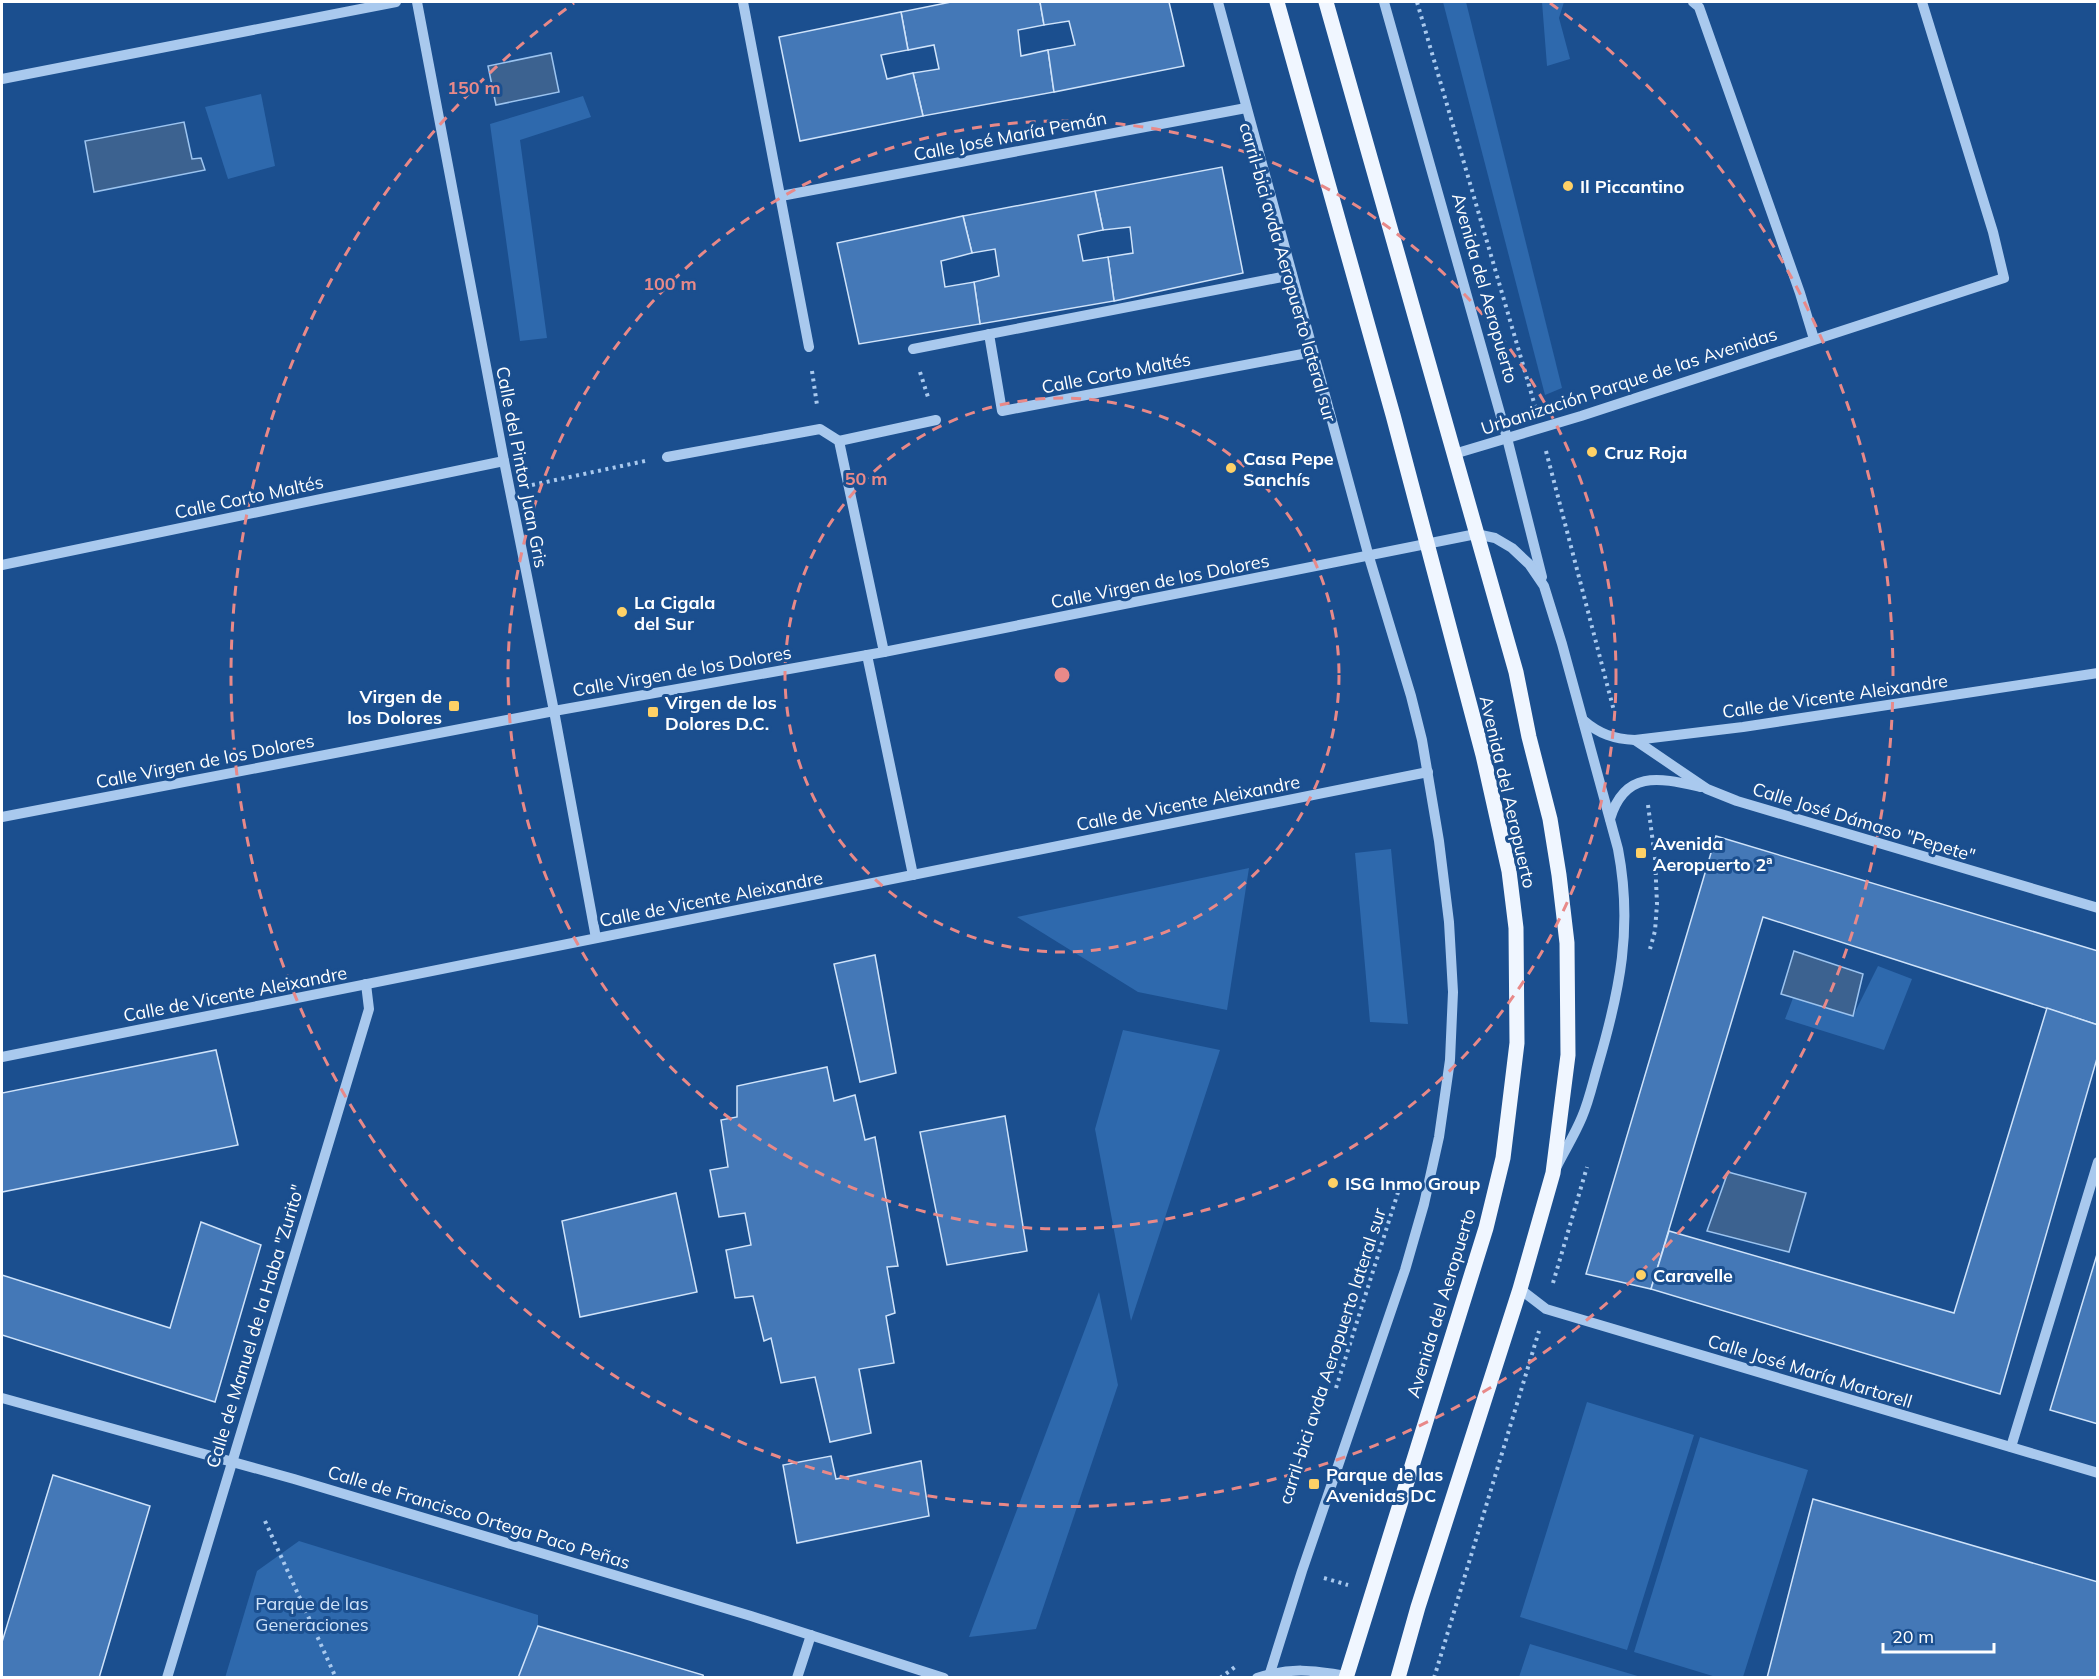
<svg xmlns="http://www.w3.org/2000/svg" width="2099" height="1679" viewBox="0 0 2099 1679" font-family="Mulish,sans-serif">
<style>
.green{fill:#2e69ad}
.water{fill:#3c6290;stroke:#9cc4f0;stroke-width:1.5}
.building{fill:#4478b7;stroke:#cfe3fa;stroke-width:1.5}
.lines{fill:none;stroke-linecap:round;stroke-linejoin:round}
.path{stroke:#a9c9ee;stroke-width:4;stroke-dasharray:3 4.5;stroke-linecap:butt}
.minor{stroke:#a9c9ee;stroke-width:10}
.major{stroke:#f0f6ff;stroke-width:15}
.ring{fill:none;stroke:#e88989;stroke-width:3;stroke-dasharray:10 8}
.poi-dot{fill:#ffd166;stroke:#1b4f8f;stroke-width:2}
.labels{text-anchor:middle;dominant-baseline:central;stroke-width:6;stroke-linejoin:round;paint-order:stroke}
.street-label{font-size:18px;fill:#fff;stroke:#1b4f8f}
.poi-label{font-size:18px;font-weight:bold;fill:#fff;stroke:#1b4f8f;text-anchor:start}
.park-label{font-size:18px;fill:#cfe3fa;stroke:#1b4f8f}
.centre{fill:#e88989;stroke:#1b4f8f;stroke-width:3}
.ring-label{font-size:18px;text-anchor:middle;font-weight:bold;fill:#e88989;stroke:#1b4f8f;stroke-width:6;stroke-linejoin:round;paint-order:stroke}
</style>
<rect width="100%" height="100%" fill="#1b4f8f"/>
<g class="green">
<path d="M1443 2H1466L1562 388 1545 395Z"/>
<path d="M1542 2H1564L1559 18 1570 59 1547 66Z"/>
<path d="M261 94 275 166 228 179 205 107Z"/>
<path d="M583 96 591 117 520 140 547 338 520 341 490 124Z"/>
<path d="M1391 849 1408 1024 1370 1022 1355 853Z"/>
<path d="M1249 868 1227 1010 1138 992 1017 917Z"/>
<path d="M1878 966 1912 979 1884 1050 1785 1019 1793 998 1853 1016Z"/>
<path d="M1123 1030 1220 1050 1131 1321 1095 1129Z"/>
<path d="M1099 1292 1118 1385 1036 1629 969 1637Z"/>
<path d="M1587 1402 1694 1435 1627 1650 1520 1617Z"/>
<path d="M1700 1437 1808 1470 1743 1677H1716L1634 1652Z"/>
<path d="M299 1541 538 1615V1626L518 1677 225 1678 257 1571Z"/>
<path d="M1530 1644 1641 1677H1519Z"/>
</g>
<g class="water">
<path d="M551 53 559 92 496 105 488 66Z"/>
<path d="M184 122 192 159 201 158 205 170 94 192 85 141Z"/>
<path d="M1794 951 1863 974 1853 1016 1781 994Z"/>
<path d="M1728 1172 1806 1193 1789 1252 1707 1231Z"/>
</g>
<g class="building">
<path d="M951 2H1040L1044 25 1018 30 1021 56 1048 50 1054 92 923 116 913 73 939 69 934 45 908 50 901 12Z"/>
<path d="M1040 2H1169L1184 66 1054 92 1048 50 1075 45 1069 21 1044 25Z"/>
<path d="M901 12 908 50 881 55 887 79 913 73 923 116 800 141 779 37Z"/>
<path d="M1222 167 1243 273 1114 301 1108 257 1133 253 1130 227 1103 230 1095 191Z"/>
<path d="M1095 191 1103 230 1078 235 1083 261 1108 257 1114 301 980 324 974 282 999 276 995 249 972 253 963 216Z"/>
<path d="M963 216 972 253 941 261 945 287 974 282 980 324 859 344 837 243Z"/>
<path d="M1716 836 2098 951V1025L1763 917 1651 1289 1586 1274Z"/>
<path d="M875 955 896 1073 860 1082 834 964Z"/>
<path d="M2047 1008 2098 1025V1055L2000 1394 1651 1289 1669 1231 1954 1313Z"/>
<path d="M216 1050 238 1145 2 1192V1093Z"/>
<path d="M827 1067 834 1101 855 1095 865 1140 875 1137 898 1266 887 1267 895 1313 886 1316 894 1363 859 1369 871 1433 830 1442 815 1377 781 1383 771 1338 764 1341 753 1296 735 1298 726 1250 751 1245 745 1213 719 1217 710 1170 728 1167 721 1120 737 1117V1086Z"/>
<path d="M1005 1116 1027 1251 947 1265 920 1132Z"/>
<path d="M676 1193 697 1292 580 1317 562 1221Z"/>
<path d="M201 1222 261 1245 215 1402 2 1335V1275L170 1328Z"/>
<path d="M2098 1251V1424L2050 1410Z"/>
<path d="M831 1456 836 1479 921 1461 929 1516 797 1543 783 1465Z"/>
<path d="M53 1475 150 1506 99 1678H2V1642Z"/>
<path d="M1813 1499 2098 1582V1678H1767Z"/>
<path d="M538 1626 703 1675 704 1678H518Z"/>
</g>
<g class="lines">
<g class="path">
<path d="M1417 2 1535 406"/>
<path d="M812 371 817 405"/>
<path d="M920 372 928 397"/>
<path d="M1546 451 1614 711"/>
<path d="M532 485 645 461"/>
<path d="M1648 805 1655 858 1657 904 1655 931 1650 949"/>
<path d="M1553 1283 1587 1167"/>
<path d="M1336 1388 1400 1186"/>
<path d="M265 1521 336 1678"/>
<path d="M1324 1578 1348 1585"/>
<path d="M1220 1678 1235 1667"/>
<path d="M1434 1678 1539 1331"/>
</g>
<g class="minor">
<path d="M417 2 504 461 554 711 596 938"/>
<path d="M743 2 809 347"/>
<path d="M1218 2 1369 557 1411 696 1422 740 1439 841 1449 922 1453 992 1450 1060 1439 1137 1424 1204 1405 1270 1302 1571 1270 1673"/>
<path d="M1384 2 1507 438 1542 577"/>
<path d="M1693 2 1699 7 1800 293 1814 339"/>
<path d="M2 79 396 2"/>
<path d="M781 196 1246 108"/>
<path d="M989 334 1002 411 1313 352"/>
<path d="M913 349 1292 275"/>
<path d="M839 441 936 420"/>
<path d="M1454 454 1581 416 2004 278 1993 232 1922 2"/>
<path d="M667 457 820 429 839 441 884 652"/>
<path d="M2 565 504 461"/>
<path d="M867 655 913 875"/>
<path d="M1583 720C1599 734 1614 739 1635 740L1743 727 2098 673"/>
<path d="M1635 740 1707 789 1737 801 2098 908"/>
<path d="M2 817 554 711 884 652 1476 534 1495 538 1512 548 1529 564 1544 586 1562 644 1618 849C1633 927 1620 990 1598 1065 1593 1082 1589 1101 1582 1117 1575 1134 1565 1150 1557 1166"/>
<path d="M1610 819C1625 769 1660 778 1701 787"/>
<path d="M2 1057 1428 772"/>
<path d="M1520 1289 1546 1309 2098 1473"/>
<path d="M2 1398 294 1479 751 1616 944 1678"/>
<path d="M2011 1447 2098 1162"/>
<path d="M167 1678 369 1009 366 984"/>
<path d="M797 1678 811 1635"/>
<path d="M1257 1678C1290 1667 1313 1670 1347 1676"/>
</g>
<g class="major">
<path d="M1277 2 1393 415 1483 755 1509 871 1516 928 1517 1043 1503 1158 1486 1228 1346 1678"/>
<path d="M1326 2 1516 672 1529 737 1550 819 1559 875 1567 943 1568 1055 1553 1173 1520 1289 1418 1607 1398 1678"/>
</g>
</g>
<g class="ring">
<circle cx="1062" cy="675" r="277"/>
<circle cx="1062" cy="675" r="554"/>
<path d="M1550 3A831 831 0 1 1 574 3"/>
</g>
<g class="poi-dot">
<circle cx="1568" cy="186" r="6"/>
<circle cx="1592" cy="452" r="6"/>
<circle cx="1231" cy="468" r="6"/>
<circle cx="622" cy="612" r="6"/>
<rect x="448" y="700" width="12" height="12" rx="3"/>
<rect x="647" y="706" width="12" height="12" rx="3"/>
<rect x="1635" y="847" width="12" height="12" rx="3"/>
<circle cx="1333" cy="1183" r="6"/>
<circle cx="1641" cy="1275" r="6"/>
<rect x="1308" y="1478" width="12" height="12" rx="3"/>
</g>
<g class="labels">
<g class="street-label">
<text transform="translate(1010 136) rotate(-11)">Calle José María Pemán</text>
<text transform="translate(1288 272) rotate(74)">carril-bici avda Aeropuerto lateral sur</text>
<text transform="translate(1485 288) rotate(74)">Avenida del Aeropuerto</text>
<text transform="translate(1116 373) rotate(-11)">Calle Corto Maltés</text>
<text transform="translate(1629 381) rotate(-18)">Urbanización Parque de las Avenidas</text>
<text transform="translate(522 467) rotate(79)">Calle del Pintor Juan Gris</text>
<text transform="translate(249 497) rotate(-12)">Calle Corto Maltés</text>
<text transform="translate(1160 581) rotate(-11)">Calle Virgen de los Dolores</text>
<text transform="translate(682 671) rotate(-10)">Calle Virgen de los Dolores</text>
<text transform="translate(1835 696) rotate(-8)">Calle de Vicente Aleixandre</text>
<text transform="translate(205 761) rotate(-11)">Calle Virgen de los Dolores</text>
<text transform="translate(1508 792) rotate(77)">Avenida del Aeropuerto</text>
<text transform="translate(1188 803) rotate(-11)">Calle de Vicente Aleixandre</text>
<text transform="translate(1864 822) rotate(17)">Calle José Dámaso "Pepete"</text>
<text transform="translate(711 899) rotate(-11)">Calle de Vicente Aleixandre</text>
<text transform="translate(235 994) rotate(-11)">Calle de Vicente Aleixandre</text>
<text transform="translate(1441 1303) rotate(-73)">Avenida del Aeropuerto</text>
<text transform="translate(255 1326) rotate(-73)">Calle de Manuel de la Haba "Zurito"</text>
<text transform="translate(1332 1356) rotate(-72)">carril-bici avda Aeropuerto lateral sur</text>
<text transform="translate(1810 1371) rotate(17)">Calle José María Martorell</text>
<text transform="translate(479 1517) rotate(17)">Calle de Francisco Ortega Paco Peñas</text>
</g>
<g class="poi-label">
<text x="1580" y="186">Il Piccantino</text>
<text x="1604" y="452">Cruz Roja</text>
<text x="1243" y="458">Casa Pepe<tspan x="1243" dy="21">Sanchís</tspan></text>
<text x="634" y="602">La Cigala<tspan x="634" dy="21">del Sur</tspan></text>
<text x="442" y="696" text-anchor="end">Virgen de<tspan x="442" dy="21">los Dolores</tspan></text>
<text x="665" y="702">Virgen de los<tspan x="665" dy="21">Dolores D.C.</tspan></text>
<text x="1653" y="843">Avenida<tspan x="1653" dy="21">Aeropuerto 2ª</tspan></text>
<text x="1345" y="1183">ISG Inmo Group</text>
<text x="1653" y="1275">Caravelle</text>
<text x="1326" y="1474">Parque de las<tspan x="1326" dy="21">Avenidas DC</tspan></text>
</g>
<g class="park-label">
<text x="312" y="1603">Parque de las<tspan x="312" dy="21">Generaciones</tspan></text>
</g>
</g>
<circle cx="1062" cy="675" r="9" class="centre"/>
<g class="ring-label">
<text x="474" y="94">150 m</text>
<text x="670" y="290">100 m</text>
<text x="866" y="485">50 m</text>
</g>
<rect width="2099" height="1679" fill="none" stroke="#ffffff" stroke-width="6"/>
<path d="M1883 1643v9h111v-9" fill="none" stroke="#ffffff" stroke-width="3"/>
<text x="1892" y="1643" font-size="18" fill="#ffffff" stroke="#1b4f8f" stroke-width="4.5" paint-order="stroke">20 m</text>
</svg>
